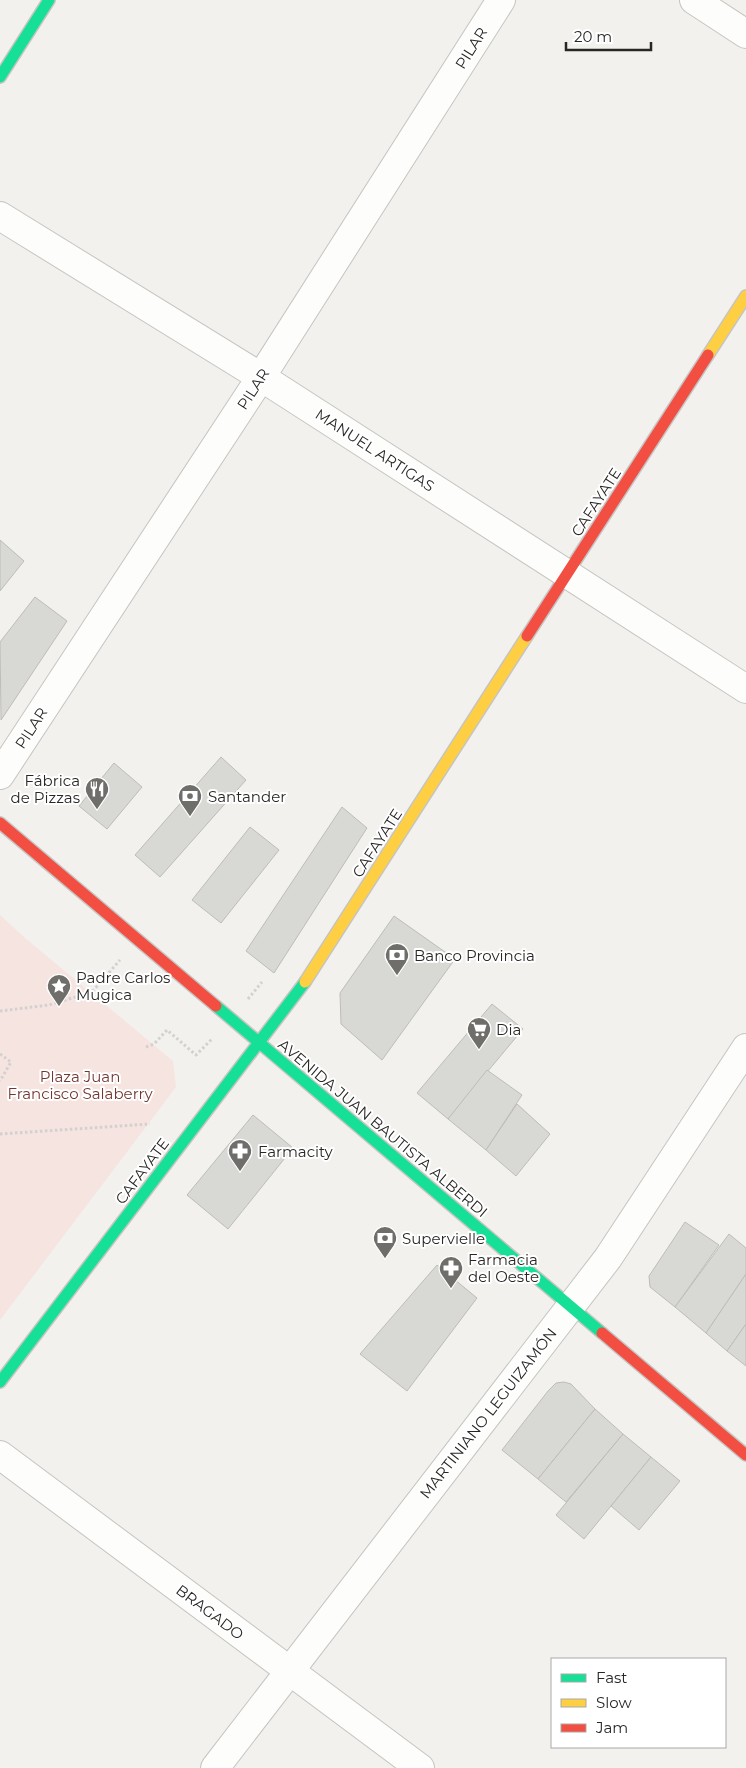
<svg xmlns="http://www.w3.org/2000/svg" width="746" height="1768" viewBox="0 0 746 1768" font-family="Montserrat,sans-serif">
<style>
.green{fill:#f6e4e0}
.building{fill:#d8d8d5;stroke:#bdbcb9}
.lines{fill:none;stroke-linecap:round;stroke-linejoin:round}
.street-casing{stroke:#c6c4c2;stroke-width:30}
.fast-casing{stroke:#c6c4c2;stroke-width:14}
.slow-casing{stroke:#c6c4c2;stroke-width:14}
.jam-casing{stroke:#c6c4c2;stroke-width:14}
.path{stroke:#d2d1d0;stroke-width:3;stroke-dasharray:2.5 2.5;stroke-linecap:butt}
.street{stroke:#fdfdfc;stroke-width:28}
.fast{stroke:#16e098;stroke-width:11}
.slow{stroke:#ffcf43;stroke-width:11}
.jam{stroke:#f24e42;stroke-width:11}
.labels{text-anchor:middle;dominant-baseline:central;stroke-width:4;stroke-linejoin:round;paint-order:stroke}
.street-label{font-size:15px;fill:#292725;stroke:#fff}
.poi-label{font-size:15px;fill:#292725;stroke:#fff;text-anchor:start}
.park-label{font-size:15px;fill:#733731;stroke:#fff}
</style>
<rect width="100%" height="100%" fill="#f3f1ee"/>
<path class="green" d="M0 915 25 938 173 1061 176 1087 0 1320Z"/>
<g class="building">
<path d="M0 540 24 561 0 591Z"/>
<path d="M35 597 67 621 1 720 0 642Z"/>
<path d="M221 757 246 780 160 877 135 855Z"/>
<path d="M114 763 142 787 107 829 79 806Z"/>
<path d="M342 807 367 828 274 973 246 951Z"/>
<path d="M250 827 279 850 221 923 192 900Z"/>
<path d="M394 916 455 959 382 1060 341 1024 340 993Z"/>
<path d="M492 1004 523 1029 448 1119 417 1093Z"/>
<path d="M487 1070 522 1095 486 1150 448 1119Z"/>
<path d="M517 1104 550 1134 516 1176 486 1150Z"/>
<path d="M253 1115 293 1148 228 1229 187 1195Z"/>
<path d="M685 1222 719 1245 675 1307 650 1287 649 1276Z"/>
<path d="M729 1234 746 1248V1274L706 1333 675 1307Z"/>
<path d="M437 1265 477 1298 407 1391 360 1354Z"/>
<path d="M746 1274V1324L727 1351 706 1333Z"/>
<path d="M746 1324V1366L727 1351Z"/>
<path d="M564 1382 571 1384 595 1409 538 1479 502 1450 548 1391 556 1383Z"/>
<path d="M595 1409 623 1434 566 1502 538 1479Z"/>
<path d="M623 1434 651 1457 584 1539 556 1515Z"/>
<path d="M651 1457 680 1481 639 1530 611 1506Z"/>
</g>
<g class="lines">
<g class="street-casing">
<g id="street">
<path d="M694 0 746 34"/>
<path d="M0 216 261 377 746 689"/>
<path d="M0 775 261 377 501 0"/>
<path d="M0 1455 420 1768"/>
<path d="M215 1768 608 1258 746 1048"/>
</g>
</g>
<g class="fast-casing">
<g id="fast">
<path d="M0 77 49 0"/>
<path d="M216 1006 602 1333"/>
<path d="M0 1382 305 982"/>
</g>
</g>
<g class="slow-casing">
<g id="slow">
<path d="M708 355 746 296"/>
<path d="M305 982 527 636"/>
</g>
</g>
<g class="jam-casing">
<g id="jam">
<path d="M527 636 708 355"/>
<path d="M0 823 216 1006"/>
<path d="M602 1333 746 1455"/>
</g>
</g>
<g class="path">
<path d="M248 999 262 982"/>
<path d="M0 1011 49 1005 92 992 120 960"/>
<path d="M146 1047 154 1044 167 1030 196 1055 212 1039"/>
<path d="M0 1054 11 1062 0 1081"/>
<path d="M0 1134 150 1124"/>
</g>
<use href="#street" class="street"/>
<use href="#fast" class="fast"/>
<use href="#slow" class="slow"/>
<use href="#jam" class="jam"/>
</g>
<defs>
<g id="restaurant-pin" transform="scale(1.25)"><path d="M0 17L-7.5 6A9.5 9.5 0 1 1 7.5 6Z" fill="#706e6b" stroke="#fff"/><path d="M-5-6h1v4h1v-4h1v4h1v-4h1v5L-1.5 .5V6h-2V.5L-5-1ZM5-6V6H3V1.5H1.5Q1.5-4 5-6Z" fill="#fff"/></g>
<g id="bank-pin" transform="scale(1.25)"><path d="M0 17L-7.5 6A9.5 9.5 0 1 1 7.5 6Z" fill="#706e6b" stroke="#fff"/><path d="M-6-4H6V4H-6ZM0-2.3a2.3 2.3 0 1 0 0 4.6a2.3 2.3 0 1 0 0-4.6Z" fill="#fff"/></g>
<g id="sight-pin" transform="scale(1.25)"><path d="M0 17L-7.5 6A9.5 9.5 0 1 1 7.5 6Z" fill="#706e6b" stroke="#fff"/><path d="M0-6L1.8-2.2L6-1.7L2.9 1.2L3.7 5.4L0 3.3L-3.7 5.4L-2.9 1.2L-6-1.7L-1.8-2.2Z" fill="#fff"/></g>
<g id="supermarket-pin" transform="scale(1.25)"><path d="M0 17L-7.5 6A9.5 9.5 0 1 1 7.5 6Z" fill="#706e6b" stroke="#fff"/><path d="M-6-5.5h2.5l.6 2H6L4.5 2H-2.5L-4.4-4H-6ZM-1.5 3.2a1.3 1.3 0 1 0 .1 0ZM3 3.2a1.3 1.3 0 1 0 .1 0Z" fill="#fff"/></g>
<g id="pharmacy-pin" transform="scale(1.25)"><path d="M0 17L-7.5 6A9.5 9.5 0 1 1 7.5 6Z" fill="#706e6b" stroke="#fff"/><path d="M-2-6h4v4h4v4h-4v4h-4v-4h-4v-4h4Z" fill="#fff"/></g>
</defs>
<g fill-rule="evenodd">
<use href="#restaurant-pin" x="97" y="789"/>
<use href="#bank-pin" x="190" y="796"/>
<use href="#bank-pin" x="397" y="955"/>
<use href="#sight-pin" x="59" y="986"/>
<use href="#supermarket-pin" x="479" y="1029"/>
<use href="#pharmacy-pin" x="240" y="1151"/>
<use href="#bank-pin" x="385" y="1238"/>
<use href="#pharmacy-pin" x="451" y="1268"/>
</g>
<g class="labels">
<g class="street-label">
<text transform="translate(471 48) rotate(-58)">PILAR</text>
<text transform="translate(253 389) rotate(-57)">PILAR</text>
<text transform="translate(375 450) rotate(33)">MANUEL ARTIGAS</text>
<text transform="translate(596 502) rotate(-57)">CAFAYATE</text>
<text transform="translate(31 728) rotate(-57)">PILAR</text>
<text transform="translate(377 843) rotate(-57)">CAFAYATE</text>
<text transform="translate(383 1128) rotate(40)">AVENIDA JUAN BAUTISTA ALBERDI</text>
<text transform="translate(142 1171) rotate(-53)">CAFAYATE</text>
<text transform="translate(488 1413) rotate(-52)">MARTINIANO LEGUIZAMÓN</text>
<text transform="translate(210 1612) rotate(37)">BRAGADO</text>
</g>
<g class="poi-label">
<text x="80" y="780" text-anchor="end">Fábrica<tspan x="80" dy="17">de Pizzas</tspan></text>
<text x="208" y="796">Santander</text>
<text x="414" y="955">Banco Provincia</text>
<text x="76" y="977">Padre Carlos<tspan x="76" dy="17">Mugica</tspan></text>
<text x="496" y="1029">Dia</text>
<text x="258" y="1151">Farmacity</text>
<text x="402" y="1238">Supervielle</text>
<text x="468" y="1259">Farmacia<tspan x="468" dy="17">del Oeste</tspan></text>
</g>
<g class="park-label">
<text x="80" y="1076">Plaza Juan<tspan x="80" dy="17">Francisco Salaberry</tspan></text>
</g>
</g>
<rect x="551" y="1658" width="175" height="90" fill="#ffffff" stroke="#a9a9a8"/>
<rect x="561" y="1674" width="25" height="8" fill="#16e098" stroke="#a9a9a8"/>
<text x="596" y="1683" font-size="15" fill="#292725">Fast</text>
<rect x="561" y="1699" width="25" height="8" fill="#ffcf43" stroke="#a9a9a8"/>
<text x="596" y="1708" font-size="15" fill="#292725">Slow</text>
<rect x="561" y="1724" width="25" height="8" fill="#f24e42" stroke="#a9a9a8"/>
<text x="596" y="1733" font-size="15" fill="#292725">Jam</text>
<path d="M566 42v8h85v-8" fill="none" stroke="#292725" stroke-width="2.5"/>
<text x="574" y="42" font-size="15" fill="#292725" stroke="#ffffff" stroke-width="4" paint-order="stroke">20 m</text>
</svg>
